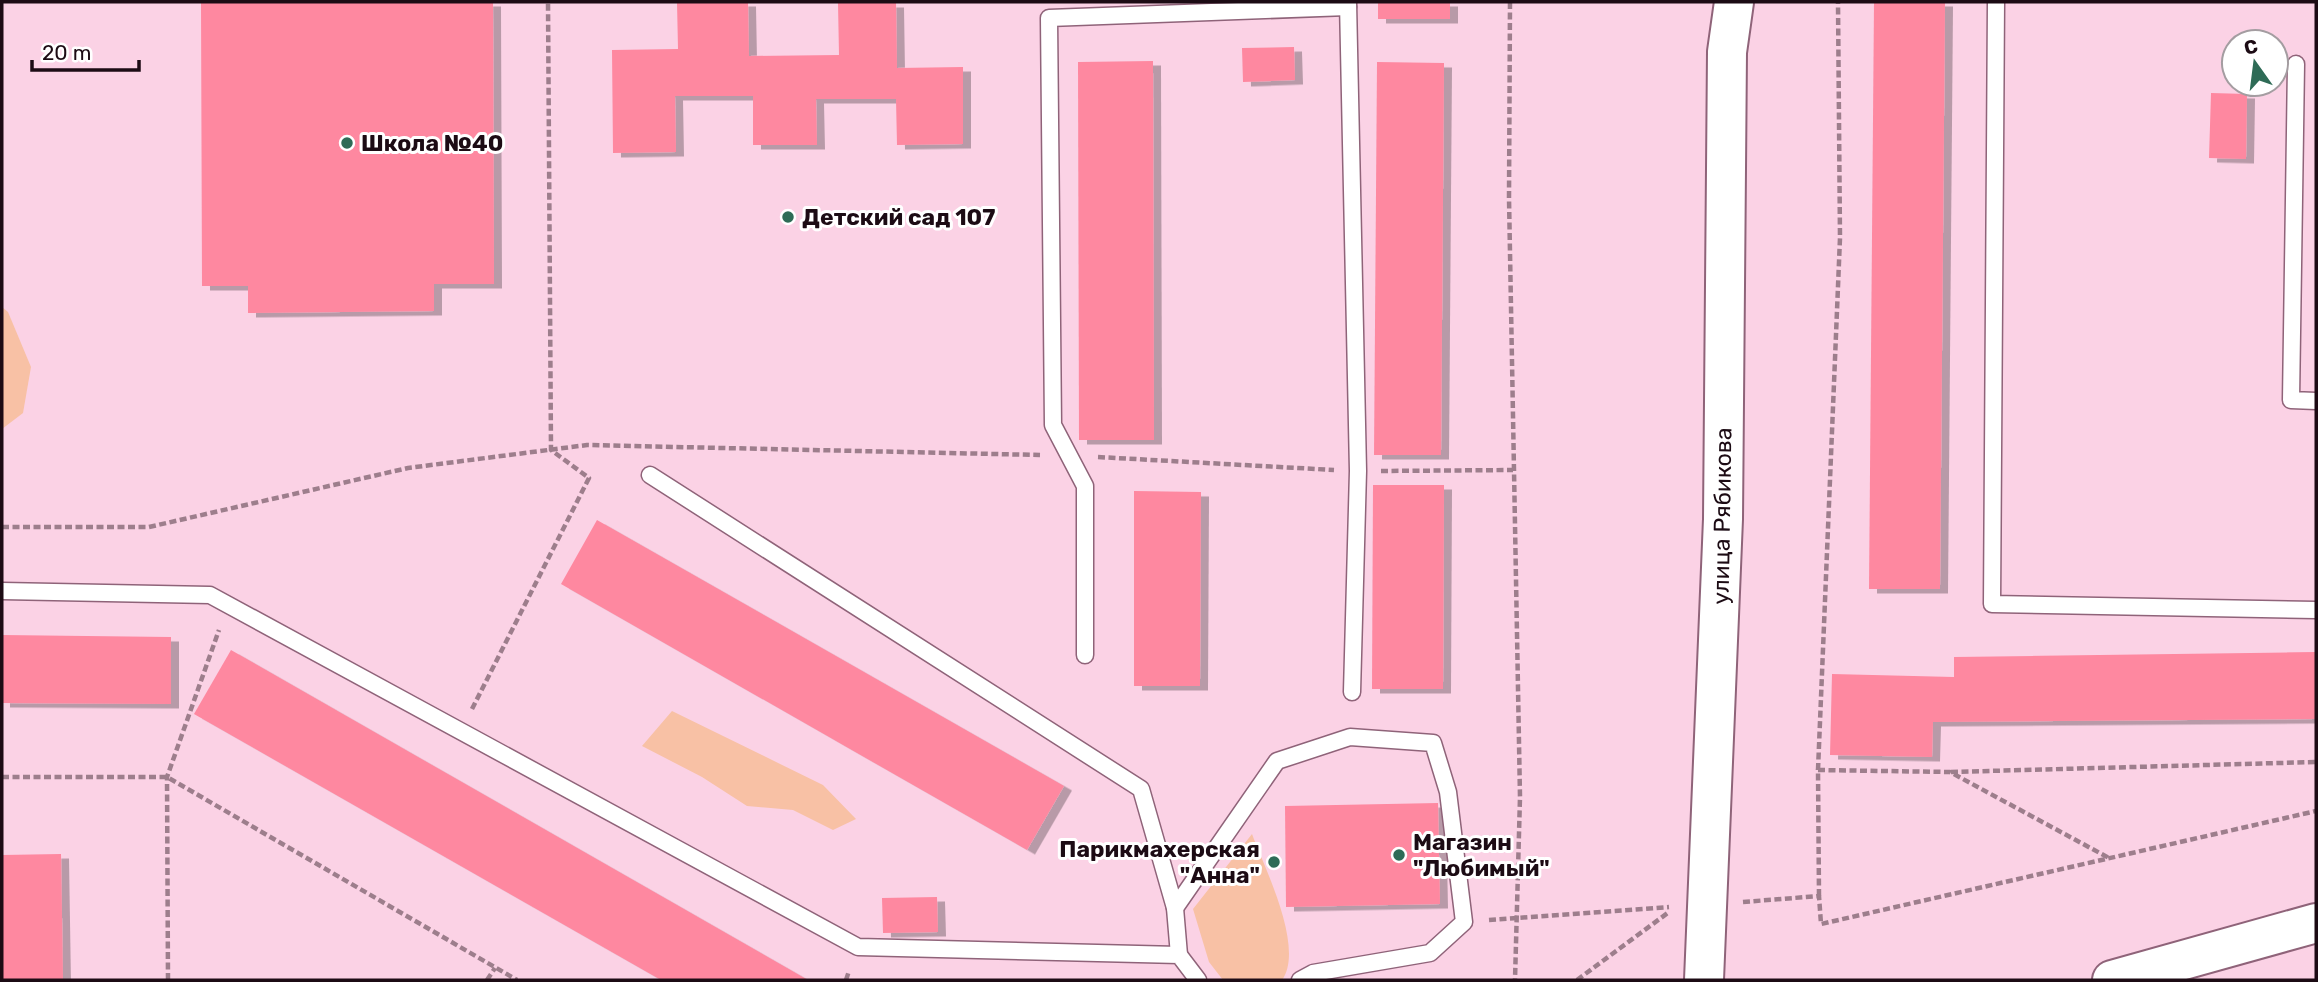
<svg xmlns="http://www.w3.org/2000/svg" width="2318" height="982" viewBox="0 0 2318 982" font-family="Rubik,sans-serif">
<style>
.green{fill:#f8c1a5}
.building{fill:#fe88a0;filter:url(#shadow)}
.lines{fill:none;stroke-linecap:round;stroke-linejoin:round}
.service-casing{stroke:#8f6379;stroke-width:19}
.tertiary-casing{stroke:#8f6379;stroke-width:42}
.path{stroke:#9d7e8c;stroke-width:4.5;stroke-dasharray:7 3.5;stroke-linecap:butt}
.service{stroke:#fff;stroke-width:16}
.tertiary{stroke:#fff;stroke-width:38}
.poi-dot{fill:#2e6b56;stroke:#fff;stroke-width:2.5}
.labels{text-anchor:middle;dominant-baseline:central;stroke-width:6;stroke-linejoin:round;paint-order:stroke}
.poi-label{font-size:23px;font-weight:bold;fill:#1c0b14;stroke:#fff;text-anchor:start}
.street-label{font-size:23px;fill:#1c0b14;stroke:#fff}
</style>
<defs>
<filter id="shadow"><feDropShadow dx="8" dy="4.5" stdDeviation="0" flood-color="#0004"/></filter>
</defs>
<rect width="100%" height="100%" fill="#fbd2e5"/>
<g class="green">
<path d="M2 307 8 312 31 367 23 413 2 429Z"/>
<path d="M672 711 823 785 856 819 833 830 793 810 747 806 702 777 642 746Z"/>
<path d="M1252 834C1265 869 1305 948 1282 980H1223L1209 962 1193 909Z"/>
</g>
<g class="building">
<path d="M201 2H493L494 284H434V311L248 313V286H202Z"/>
<path d="M677 2H748L749 56 839 55 838 3H896L897 68 963 67V144L897 145 896 99H816L817 145H753V96H675L676 152 613 153 612 50 678 49Z"/>
<rect x="1378" y="2" width="72" height="17"/>
<path d="M1874 2H1945L1940 589H1869Z"/>
<path d="M1294 47 1295 80 1243 82 1242 48Z"/>
<path d="M1153 61 1154 440H1079L1078 62Z"/>
<path d="M1377 62 1444 63 1441 455H1374Z"/>
<path d="M2211 93 2247 94 2246 159 2209 158Z"/>
<path d="M1373 485H1444L1443 689H1372Z"/>
<path d="M1134 491 1201 492 1200 686H1134Z"/>
<path d="M597 520 1064 786 1027 850 561 584Z"/>
<path d="M2 635 171 637V704L2 703Z"/>
<path d="M231 650 808 980H661L194 714Z"/>
<path d="M2316 652V719L1933 722 1932 757 1830 755 1832 674 1954 677V657Z"/>
<path d="M1438 803 1440 904 1286 907 1285 806Z"/>
<path d="M61 854 63 980H2V855Z"/>
<path d="M937 897 938 932 883 933 882 898Z"/>
</g>
<g class="lines">
<g class="service-casing">
<g id="service">
<path d="M1348 2 1358 471 1352 692"/>
<path d="M1996 2 1992 604 2316 610"/>
<path d="M2296 64 2291 400 2316 401"/>
<path d="M650 475 1141 789 1175 908 1179 955"/>
<path d="M2 591 210 595 858 947 1179 955 1198 980"/>
<path d="M1085 655V486L1053 425 1049 18 1348 7"/>
<path d="M1175 908 1277 761 1350 737 1433 743 1448 792 1464 922 1430 953 1313 973 1300 980"/>
</g>
</g>
<g class="tertiary-casing">
<g id="tertiary">
<path d="M1704 980 1723 519 1727 52 1734 2"/>
<path d="M2112 980 2316 923"/>
</g>
</g>
<g class="path">
<path d="M1510 2 1509 198 1520 797 1515 980"/>
<path d="M1098 457 1334 470"/>
<path d="M1381 471 1513 470"/>
<path d="M2 527H149L408 468 587 445 1040 455"/>
<path d="M472 709 589 478 551 450 548 2"/>
<path d="M1818 770 1840 238 1838 2"/>
<path d="M1951 772 2316 762"/>
<path d="M2 777H167L517 980"/>
<path d="M1819 896 1818 770 1950 772 2109 858"/>
<path d="M1743 902 1819 896 1821 924 2316 811"/>
<path d="M1489 920 1669 907"/>
<path d="M168 980 167 777 219 630"/>
<path d="M487 980 495 968"/>
<path d="M846 980 849 971"/>
<path d="M1577 980 1669 912"/>
</g>
<use href="#service" class="service"/>
<use href="#tertiary" class="tertiary"/>
</g>
<g class="poi-dot">
<circle cx="347" cy="143" r="7"/>
<circle cx="788" cy="217" r="7"/>
<circle cx="1399" cy="855" r="7"/>
<circle cx="1274" cy="862" r="7"/>
</g>
<g class="labels">
<g class="poi-label">
<text x="361" y="143">Школа №40</text>
<text x="802" y="217">Детский сад 107</text>
<text x="1413" y="842">Магазин<tspan x="1413" dy="26">"Любимый"</tspan></text>
<text x="1260" y="849" text-anchor="end">Парикмахерская<tspan x="1260" dy="26">"Анна"</tspan></text>
</g>
<g class="street-label">
<text transform="translate(1722 516) rotate(-89)">улица Рябикова</text>
</g>
</g>
<rect width="2318" height="982" fill="none" stroke="#1c0b14" stroke-width="7"/>
<g transform="translate(2255 63) rotate(346)"><circle r="33" fill="#ffffff" stroke="#a49da1" stroke-width="2"/>
<path d="M0-5L12 26L0 18L-12 26Z" fill="#2e6b56"/>
<text y="-10" font-size="19" font-weight="bold" text-anchor="middle" fill="#1c0b14">С</text>
</g>
<path d="M32 60v10h107v-10" fill="none" stroke="#1c0b14" stroke-width="3.5"/>
<text x="42" y="60" font-size="21" fill="#1c0b14" stroke="#ffffff" stroke-width="5" paint-order="stroke">20 m</text>
</svg>
